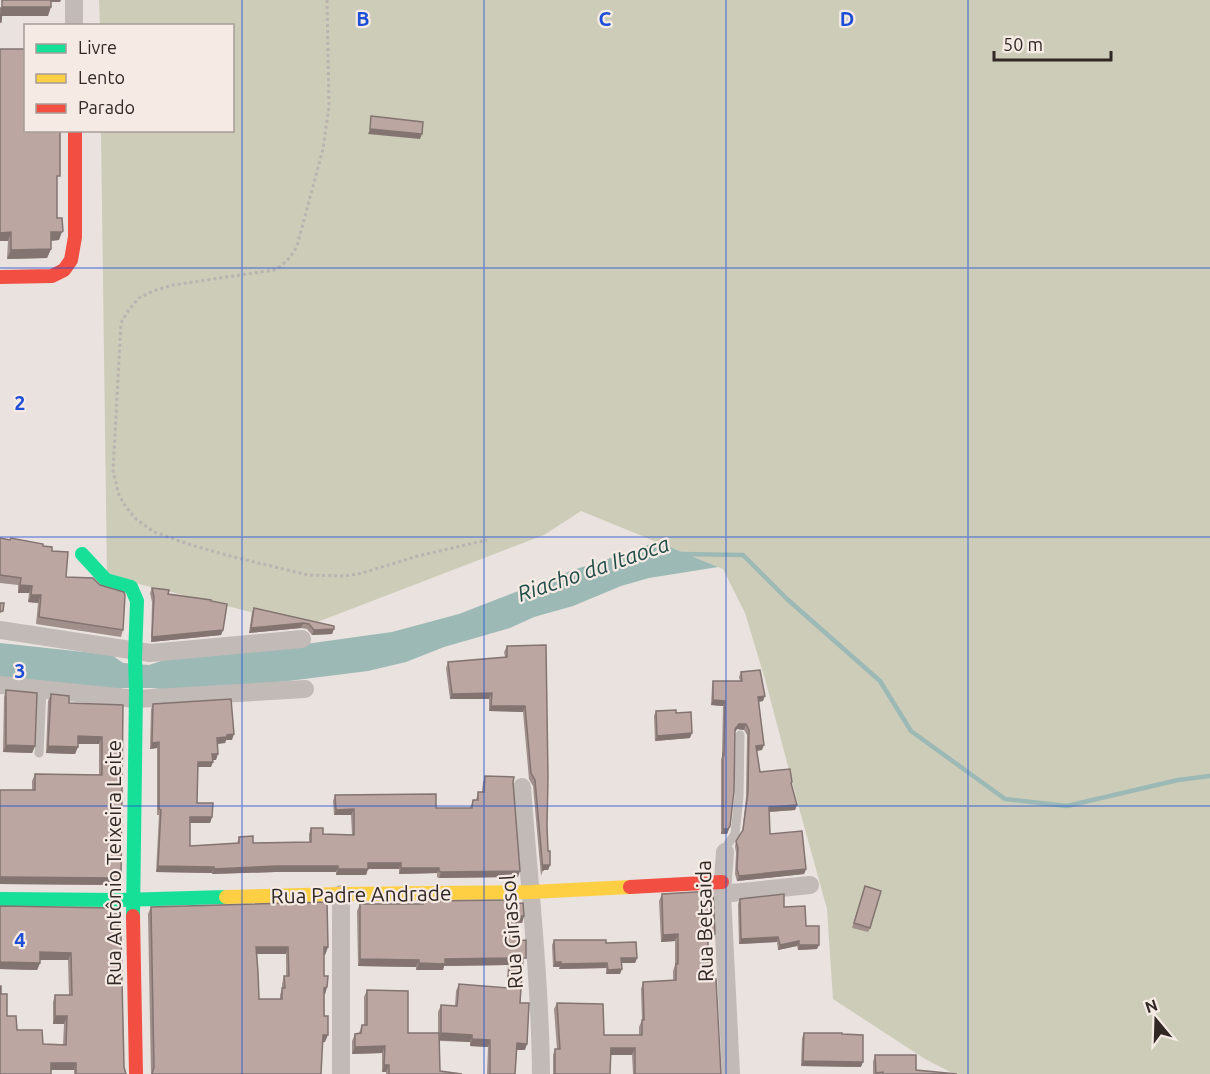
<svg xmlns="http://www.w3.org/2000/svg" width="1210" height="1074" viewBox="0 0 1210 1074" font-family="Ubuntu,sans-serif">
<style>
.green{fill:#ccccb9}
.water{fill:#9cb9b5}
.lines{fill:none;stroke-linecap:round;stroke-linejoin:round}
.stream{stroke:#9cb9b5;stroke-width:4.5}
.path{stroke:#bab3b0;stroke-width:3;stroke-dasharray:3 3;stroke-linecap:butt}
.lane{stroke:#c1bab7;stroke-width:9}
.street{stroke:#c1bab7;stroke-width:18}
.fast{stroke:#16e098;stroke-width:14}
.slow{stroke:#ffcf43;stroke-width:14}
.jam{stroke:#f24e42;stroke-width:14}
.wall{fill:#a18f8b;fill-rule:evenodd}
.shaded-wall{fill:#837471}
.building{fill:#bba6a2;stroke:#837471;stroke-width:1.5;fill-rule:evenodd}
.grid{fill:none;stroke:#1d4ed8;stroke-width:1.5;stroke-opacity:0.55}
.labels{text-anchor:middle;dominant-baseline:central;stroke-width:4.5;stroke-linejoin:round;paint-order:stroke}
.street-label{font-size:21px;fill:#312826;stroke:#f6ebe4}
.water-label{font-size:22px;font-style:italic;fill:#214d4a;stroke:#f6ebe4}
.grid-label{font-size:20px;text-anchor:middle;font-weight:bold;fill:#1d4ed8;stroke:#f6ebe4;stroke-width:4.5;stroke-linejoin:round;paint-order:stroke}
</style>
<rect width="100%" height="100%" fill="#e9e2de"/>
<path class="green" d="M99 0H1210V1074H954L925 1059 833 999 827 909 798 804 765 679 745 613 723 569 581 511 544 535 307 626 107 576 101 131 232 130V26L100 25Z"/>
<path class="water" d="M655 541 718 567 649 578 621 586 573 606 534 617 510 628 444 647 406 662 368 671 192 693 152 688H122L111 694 0 679V643L112 655 123 663 149 665 170 658 255 651 392 632 459 614 573 570 642 548Z"/>
<g class="lines">
<path class="stream" d="M680 554 743 555 787 599 880 681 911 731 1005 799 1067 806 1178 780 1210 776"/>
<path class="path" d="M327 0 329 106 323 149 297 246C291 257 285 264 274 270L173 285 153 291 139 298 128 311 121 323 113 471 119 495 126 507 136 519 154 532 191 545 230 556 308 575 345 576 362 573 418 556 487 540"/>
<g class="lane">
<path d="M39 753 42 690"/>
<path d="M725 852 728 844 735 834 739 797 740 735"/>
</g>
<g class="street">
<path d="M74 0V26"/>
<path d="M0 630 150 653 302 639"/>
<path d="M0 685 136 699 305 689"/>
<path d="M522 787C529 883 540 978 541 1074"/>
<path d="M725 852 722 894 731 1074"/>
<path d="M722 894 810 885"/>
<path d="M341 1074V894"/>
</g>
<g class="fast">
<path d="M82 554 106 580 131 587 137 601 135 658 136 691 133 916"/>
<path d="M0 899 121 900 226 897"/>
</g>
<path class="slow" d="M226 897 341 894 531 892 630 887"/>
<g class="jam">
<path d="M0 277 52 276 64 270 71 260 75 237V130"/>
<path d="M630 887 722 882"/>
<path d="M133 916 136 1074"/>
</g>
</g>
<g class="wall">
<path d="M57 185V218L59 240 51 241V249L47 258 7 259 8 241H0Z"/>
<path d="M0 538 43 546 52 551 66 577 123 630 121 637 36 624 38 603 28 602 29 593H18V585L0 583Z"/>
<path d="M152 588 168 594 223 630 221 635 151 642 152 602 150 593Z"/>
<path d="M254 608 334 626 332 634 312 635 307 629 301 628 249 633 252 612Z"/>
<path d="M546 645 547 826 548 851 550 865 548 870H543L541 876 533 786 529 779 523 712 489 711V699H450L446 668 448 662 505 657 504 652 507 646Z"/>
<path d="M741 672 763 701 759 702 762 750 757 751 760 772 792 782 791 785 797 805 795 810 769 812 770 834 806 869 804 874 737 881 735 874 736 853 735 846 736 841 742 833 746 797 747 735 744 730 737 729 735 732 730 826 727 834H721V760L722 756 723 706 711 705 712 686 713 681H740L739 677Z"/>
<path d="M6 690 35 746 32 753 3 752 4 697Z"/>
<path d="M51 694 69 703 123 705 118 885 0 884 32 790V781L35 774 99 775V744H78L75 754 46 753 48 701Z"/>
<path d="M153 704 232 740H226L225 743 217 744 216 760H213L211 767H198L197 803 212 817 210 823H190V846L237 843 239 837 253 843 309 842V834L311 828 323 834 352 835 351 815H334L333 801 335 795 436 808H470L473 800H476L478 792H482L483 782 485 776 513 782 518 877 439 878 437 877V873L399 874V869H368L366 875H336V872H275L212 874V873L156 872 159 815H157V748L150 749 151 709Z"/>
<path d="M656 711 676 713 690 738 655 741 654 716Z"/>
<path d="M865 886 870 928 868 932 852 928Z"/>
<path d="M662 894 713 941H708V963L713 979 721 1074H633L632 1055H611L610 1074H553V1055L555 1049H557L554 1009 557 1003 604 1035H639V1027L642 1020 641 989 643 982 673 980V971L675 965V941L661 942 659 901Z"/>
<path d="M740 899 784 907 806 926 817 949 798 950 797 946 778 950 777 942 739 944 738 904Z"/>
<path d="M423 901 513 904 524 916 522 923H516L517 941 523 965 520 1003 525 1050H517L515 1074H487L488 1047 470 1046V1042L440 1041V1071L462 1074H386V1072H382V1053L352 1054V1041L355 1034 359 1033 362 1025H364V997L367 990 408 1033H438V1012L441 1005 455 1006 456 991 459 984 506 988 508 965 444 966 443 970H416V967L358 966 357 911 360 904H422Z"/>
<path d="M0 906 112 914 118 937 124 1067 126 1074H74V1070H51L0 1074 1 994 7 1016 17 1030 43 1044 63 1045 64 1024H53V1002L55 995H69L68 960H40V963L37 970 0 969Z"/>
<path d="M151 907 328 947 325 955H324V976L327 987 325 994 324 995 325 1042 151 1074 148 914ZM257 954H286V976H284L282 984V989L280 995V999H259Z"/>
<path d="M554 940 637 958 635 963H621L620 974H606V968L559 969 560 967H553L552 945Z"/>
<path d="M804 1033 861 1067 801 1066 802 1038Z"/>
<path d="M875 1055 916 1070 957 1074H873V1062Z"/>
</g>
<g class="shaded-wall">
<path d="M49 0H61L60 2H48Z"/>
<path d="M2 7H51L48 16H0V11Z"/>
<path d="M370 129 422 134 420 139 368 134Z"/>
<path d="M11 232 8 241H0V233Z"/>
<path d="M51 232H62L59 240 47 241Z"/>
<path d="M51 249 47 258 7 259 11 250Z"/>
<path d="M20 585 32 586 29 593H18Z"/>
<path d="M31 595H41L38 603 28 602Z"/>
<path d="M303 623 301 628 249 633 251 628Z"/>
<path d="M334 629 332 634 312 635 314 630Z"/>
<path d="M223 630 221 635 151 642 152 637Z"/>
<path d="M492 693 489 699H450L452 694Z"/>
<path d="M765 696 763 701 756 702 758 697Z"/>
<path d="M713 700 725 701 723 706 711 705Z"/>
<path d="M491 706H525L523 712 489 711Z"/>
<path d="M739 724H746L744 730 737 729 733 734 735 729Z"/>
<path d="M692 733 690 738 655 741 657 736Z"/>
<path d="M234 734 232 740H226L225 743 215 744 217 738 227 735Z"/>
<path d="M78 736 102 737 99 744H75Z"/>
<path d="M159 742 157 748 150 749 152 743Z"/>
<path d="M6 745 35 746 32 753 3 752Z"/>
<path d="M764 745 762 750 754 751 756 746Z"/>
<path d="M48 746 78 747 75 754 46 753Z"/>
<path d="M212 754H218L216 760H210Z"/>
<path d="M198 762H213L211 767H196Z"/>
<path d="M797 805 795 810 767 812 769 807Z"/>
<path d="M354 809 351 815H334L336 810Z"/>
<path d="M190 817H212L210 823H188Z"/>
<path d="M730 826 727 834H721L723 829Z"/>
<path d="M368 863H401L399 869H366Z"/>
<path d="M543 865H550L548 870H543Z"/>
<path d="M158 866 214 867 212 873 156 872Z"/>
<path d="M277 866H338L336 872H275L212 874 214 869Z"/>
<path d="M401 868H439L437 873 399 874Z"/>
<path d="M338 869H368L366 875H336Z"/>
<path d="M806 869 804 874 737 881 739 876Z"/>
<path d="M520 871 518 877 439 878 441 872Z"/>
<path d="M0 877H3L121 878 118 885 0 884Z"/>
<path d="M516 916H524L522 923H514Z"/>
<path d="M678 934 675 941 661 942 663 935Z"/>
<path d="M708 934H715L713 941H706Z"/>
<path d="M778 937 777 942 739 944 741 939Z"/>
<path d="M799 941 797 946 778 950 780 945Z"/>
<path d="M799 945H819L817 949 798 950Z"/>
<path d="M256 947H288L286 954H253Z"/>
<path d="M324 947H328L325 955H321Z"/>
<path d="M40 952 71 953 68 960H37Z"/>
<path d="M510 958 508 965 444 966 443 970H416L419 963 445 959Z"/>
<path d="M621 958H637L635 963H619Z"/>
<path d="M360 959 419 960 416 967 358 966Z"/>
<path d="M0 962 40 963 37 970 0 969Z"/>
<path d="M555 962H561L560 967H553Z"/>
<path d="M607 963 606 968 559 969 561 964Z"/>
<path d="M622 969 620 974H606L608 970Z"/>
<path d="M327 987 325 994 321 995 324 988Z"/>
<path d="M55 1016H67L64 1024H53Z"/>
<path d="M441 1033 472 1035 470 1042 438 1040Z"/>
<path d="M323 1035H328L325 1042H320Z"/>
<path d="M472 1039 490 1040 488 1047 470 1046Z"/>
<path d="M517 1043 527 1044 525 1050H515Z"/>
<path d="M385 1046 382 1053 352 1054 355 1047Z"/>
<path d="M611 1048H635L632 1055H608Z"/>
<path d="M803 1061 863 1062 861 1067 801 1066Z"/>
<path d="M51 1063H76L74 1070H48Z"/>
<path d="M384 1065H389L386 1072H382Z"/>
</g>
<g class="building">
<rect x="2" y="0" width="49" height="7"/>
<path d="M0 8H2L1 22H0Z"/>
<path d="M0 49H26V130H60V176H57V218H62L63 231 62 232H51V249L11 250V232L0 233Z"/>
<path d="M371 116 423 122 422 134 370 129Z"/>
<path d="M0 538 10 540 11 538 43 544V546L52 547V551L68 552 66 577 93 578 100 585 124 592 125 595 123 630 39 617 41 595H31L32 586 20 585 21 578 0 575Z"/>
<path d="M152 588 169 590 168 594 211 600V601L227 604 223 630 152 637 154 597Z"/>
<path d="M0 603H4L3 611 0 612Z"/>
<path d="M254 608 334 626V629L314 630 309 624 303 623 251 628Z"/>
<path d="M546 645 548 777 547 826 548 851H550V865H543V871L535 780 531 773 525 706H491L492 693 452 694 448 662 507 657V646Z"/>
<path d="M760 670 765 696 758 697 764 745 756 746 760 772 790 769 792 782 791 783 797 805 769 807 770 834 802 831 806 869 739 876 737 869 738 848 736 841 743 830 748 792 749 730 746 724H739L735 729 734 791 730 826 728 829H723V754L724 755 725 701 713 700V681H742L741 672Z"/>
<path d="M6 690 37 693 35 746 6 745Z"/>
<path d="M51 694 69 696V703L123 705 121 878 3 877H0V790H35V774L102 775V737L78 736V747L48 746Z"/>
<path d="M231 699 234 734 227 735V737L217 738 218 754H212L213 762H198L197 803H213L212 817H190V846L239 843V837L253 836V843L311 842V828H323V834L354 835V809L336 810 335 795 436 794V808H472L473 800H478V792H484L485 776 514 777 513 782 520 871 441 872 439 871V868H401V863H368V869H338V866H277L214 869V867L158 866 161 810 159 809V742L152 743 153 704Z"/>
<path d="M676 710V713L691 712 692 733 657 736 656 711Z"/>
<path d="M865 886 881 891 870 928 854 923Z"/>
<path d="M713 891 715 934H708V963L713 962V979H716L721 1074H635V1048H611L610 1074H555V1049H560L557 1003 603 1004 604 1035H642V1020H644L643 982 676 980V964H678V934L663 935 662 894Z"/>
<path d="M784 894V907L805 906 806 926H819V945H799V941L780 945 778 937 741 939 740 899Z"/>
<path d="M513 900V904L523 903 524 916H516L517 941 526 940V958H523L520 1003H529L527 1044 517 1043 515 1074H490V1040L472 1039V1035L441 1033V1005L457 1006 459 984 508 988 510 958 445 959V964L419 963V960L360 959V904H423V901Z"/>
<path d="M327 902 328 947H324V976H328L327 987 324 988V1016H328V1035H323L321 1074H152L154 1067 151 907ZM256 947H288L289 976H284L285 988H282V999H259L258 972Z"/>
<path d="M0 906 112 908V914H118V937H121L124 1067 126 1074H76V1063H51V1074H0V986H1V994H7V1016H16L17 1030H42L43 1044 66 1045 67 1016H55V995H72L71 953 40 952V963L0 962Z"/>
<path d="M554 940H606V943L636 942 637 958H621L622 969 608 970 607 963 561 964V962H555Z"/>
<path d="M367 990 408 991V1033H439L440 1071 462 1074H389V1065H384L385 1046 355 1047V1034L361 1033 362 1025H367Z"/>
<path d="M804 1033H842V1034L863 1035V1062L803 1061Z"/>
<path d="M875 1055H916V1070L957 1074H883V1072L876 1073Z"/>
</g>
<path class="grid" d="M242 0V1074M484 0V1074M726 0V1074M968 0V1074M0 268H1210M0 537H1210M0 806H1210"/>
<g class="labels">
<g class="street-label">
<text transform="translate(113 863) rotate(-90)">Rua Antônio Teixeira Leite</text>
<text transform="translate(361 894) rotate(-1)">Rua Padre Andrade</text>
<text transform="translate(704 921) rotate(-91)">Rua Betsaida</text>
<text transform="translate(511 932) rotate(-94)">Rua Girassol</text>
</g>
<g class="water-label">
<text transform="translate(593 568) rotate(-19)">Riacho da Itaoca</text>
</g>
</g>
<g class="grid-label">
<text x="363" y="26">B</text>
<text x="605" y="26">C</text>
<text x="847" y="26">D</text>
<text x="20" y="410">2</text>
<text x="20" y="678">3</text>
<text x="20" y="947">4</text>
</g>
<rect x="24" y="24" width="210" height="108" fill="#f6ebe4" stroke="#a79d98" stroke-width="1.5"/>
<rect x="36" y="44" width="30" height="9" fill="#16e098" stroke="#a79d98" stroke-width="1.5"/>
<text x="78" y="54" font-size="18" fill="#312826">Livre</text>
<rect x="36" y="74" width="30" height="9" fill="#ffcf43" stroke="#a79d98" stroke-width="1.5"/>
<text x="78" y="84" font-size="18" fill="#312826">Lento</text>
<rect x="36" y="104" width="30" height="9" fill="#f24e42" stroke="#a79d98" stroke-width="1.5"/>
<text x="78" y="114" font-size="18" fill="#312826">Parado</text>
<g transform="translate(1156 1020) rotate(341)" stroke="#f6ebe4" stroke-width="4.5" paint-order="stroke">
<path d="M0-4.5L10 22L0 15L-10 22Z" fill="#312826"/>
<text y="-9" font-size="16" font-weight="bold" text-anchor="middle" fill="#312826">N</text>
</g>
<path d="M994 51v9h117v-9" fill="none" stroke="#312826" stroke-width="3"/>
<text x="1003" y="51" font-size="18" fill="#312826" stroke="#f6ebe4" stroke-width="4.5" paint-order="stroke">50 m</text>
</svg>
